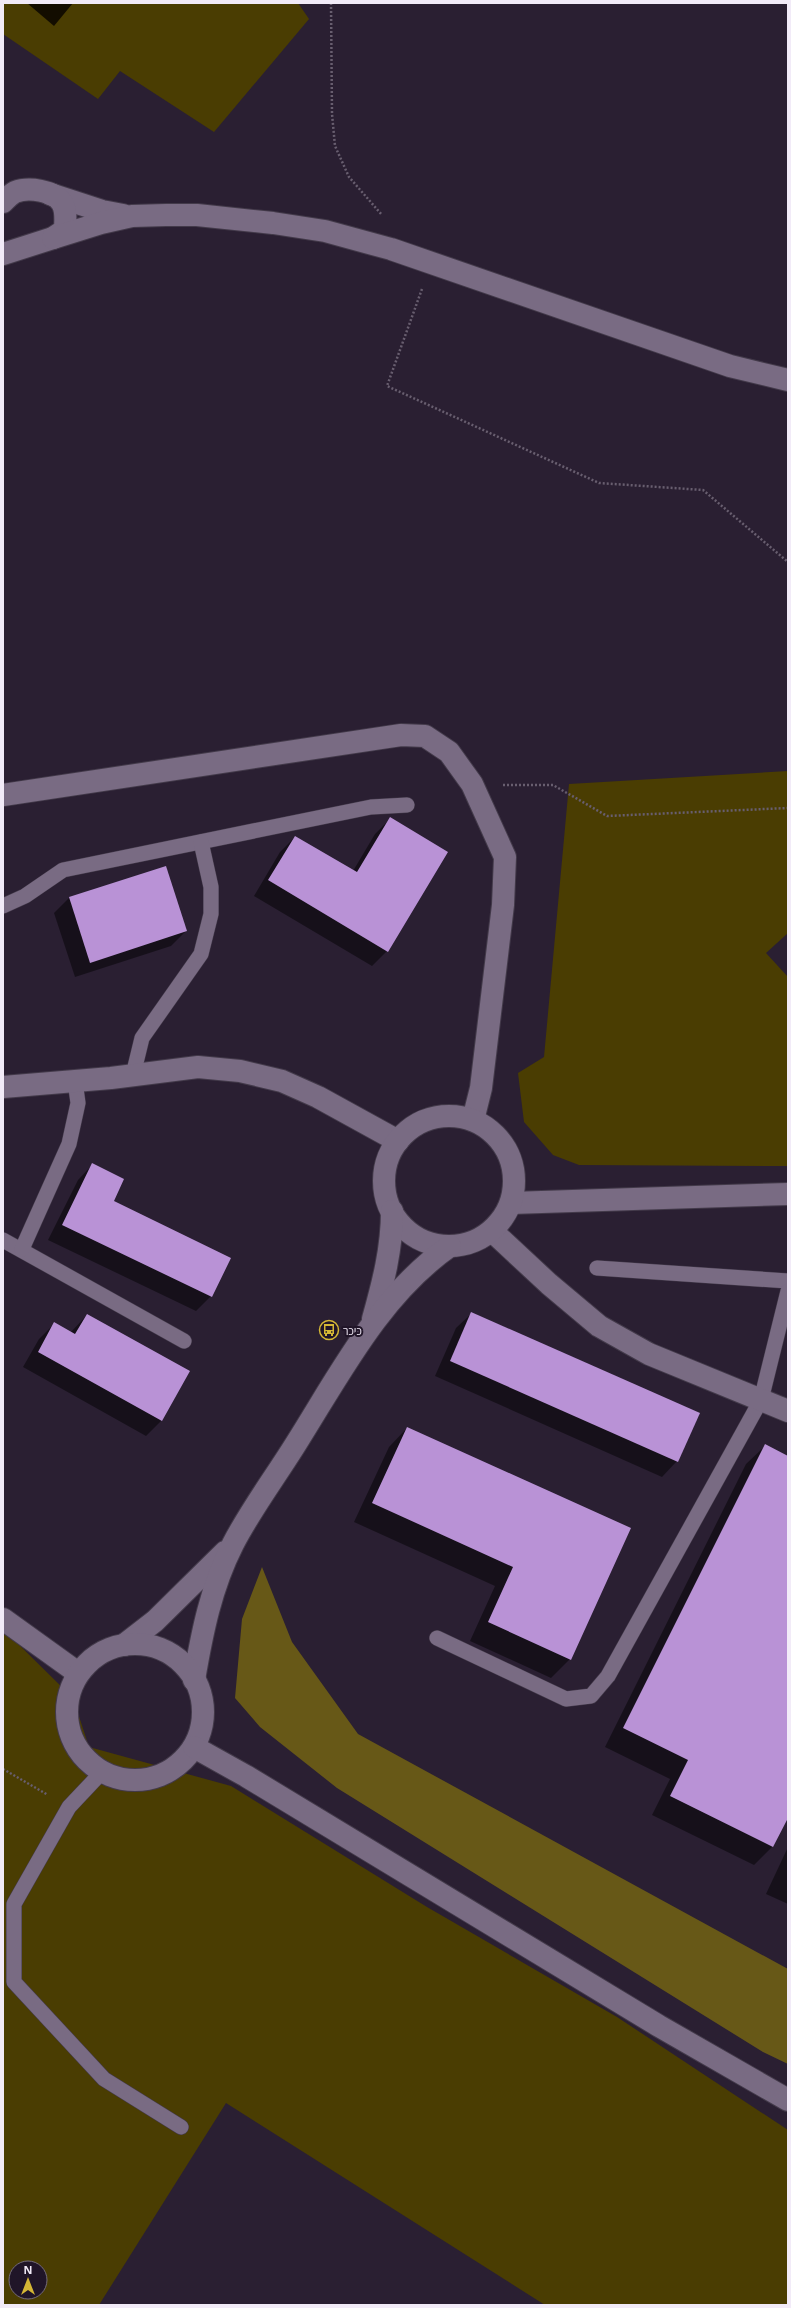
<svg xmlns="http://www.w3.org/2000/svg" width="791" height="2308" viewBox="0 0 791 2308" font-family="'Open Sans','Noto Sans Hebrew',sans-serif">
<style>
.green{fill:#4a3d02;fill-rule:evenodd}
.forest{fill:#675817}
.water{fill:#130d00}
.shadow{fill:#0007}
.building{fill:#b992d6}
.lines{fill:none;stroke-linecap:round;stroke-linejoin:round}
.service-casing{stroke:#433a4a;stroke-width:16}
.minor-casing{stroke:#433a4a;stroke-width:24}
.tertiary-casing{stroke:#433a4a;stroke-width:24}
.secondary-casing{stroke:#433a4a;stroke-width:24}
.path{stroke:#685e6f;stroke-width:2.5;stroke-dasharray:2 2;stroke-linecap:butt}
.service{stroke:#796b83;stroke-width:15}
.minor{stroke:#796b83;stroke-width:22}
.tertiary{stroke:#796b83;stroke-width:22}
.secondary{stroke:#796b83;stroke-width:22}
.labels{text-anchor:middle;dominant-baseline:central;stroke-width:4;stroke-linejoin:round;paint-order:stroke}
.poi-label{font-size:11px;fill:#f2ebf8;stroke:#201528;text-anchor:start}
</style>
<rect width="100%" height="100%" fill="#2a1f32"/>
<g class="green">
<path d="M3 3H298L309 19 214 132 120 71 98 99 3 34Z"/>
<path d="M788 771V933L766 953 788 977V1166L579 1165 553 1155 524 1122 518 1073 544 1057 569 784Z"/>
<path d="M3 1629 73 1698 89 1747 231 1786 427 1907 617 2017 788 2130V2305H545L226 2103 99 2305H3ZM16 2268H40V2292H16Z"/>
</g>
<path class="forest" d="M262 1567 292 1642 358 1734 788 1969V2064L763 2052 337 1788 260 1727 235 1698 242 1619Z"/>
<path class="water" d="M27 3H73L54 26Z"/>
<g class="shadow">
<path d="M390 819 387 951 372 966 254 896 280 852 295 837 353 871 375 834Z"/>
<path d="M69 898 186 931 171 946 75 977 54 913Z"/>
<path d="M93 1164 112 1201 211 1296 196 1311 48 1240 78 1180Z"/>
<path d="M472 1313 698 1413 677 1461 662 1477 435 1376 456 1328Z"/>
<path d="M87 1315 161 1421 146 1436 23 1367 39 1339 54 1324 70 1333Z"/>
<path d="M407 1428 630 1529 570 1659 551 1678 470 1641 495 1586 354 1522 389 1447Z"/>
<path d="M765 1446 788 1457V1815L773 1846 754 1865 652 1815 670 1779 605 1747 746 1464Z"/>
<path d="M788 1847V1904L766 1894Z"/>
</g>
<g class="building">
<path d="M390 817 448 852 388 952 268 880 295 836 357 872Z"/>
<path d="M166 866 187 931 90 963 69 897Z"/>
<path d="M92 1163 124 1179 114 1201 231 1258 212 1297 62 1225Z"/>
<path d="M471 1312 700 1413 678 1462 450 1361Z"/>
<path d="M87 1314 190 1371 162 1421 38 1352 54 1322 75 1334Z"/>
<path d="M407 1427 631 1528 571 1660 488 1622 513 1567 372 1503Z"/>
<path d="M765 1444 788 1456V1818L773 1847 670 1796 688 1760 623 1728Z"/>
</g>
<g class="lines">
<g class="service-casing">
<g id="service">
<path d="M3 906 25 896 63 870 371 807 407 805"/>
<path d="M133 1075 142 1038 201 954 211 914V887L201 842"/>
<path d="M3 1240 184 1341"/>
<path d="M22 1249 69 1144 78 1103 75 1081"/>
<path d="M597 1268 788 1281"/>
<path d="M437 1638 566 1699 591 1696 608 1676 761 1400 788 1291"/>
<path d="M102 1772 69 1807 14 1904V1982L104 2079 181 2127"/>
</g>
</g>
<g class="minor-casing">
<g id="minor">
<path d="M50 194 102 211 123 215"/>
<path d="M3 202C6 199 11 194 15 192 28 187 54 190 62 203 67 211 65 222 65 230L53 238 3 254"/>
<path d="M53 238 101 223 132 216 166 215H197L273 223 325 231 391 249 730 366 788 380"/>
<path d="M3 795 401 735 425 736 449 752 472 784 505 857 503 905 481 1088 473 1120"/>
<path d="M3 1087 111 1078 198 1067 240 1071 282 1081 318 1097 398 1141"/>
<path d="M511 1203 788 1194"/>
<path d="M492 1231 549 1284 599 1326 649 1354 788 1411"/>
</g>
</g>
<g class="tertiary-casing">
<g id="tertiary">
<circle cx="449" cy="1181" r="65"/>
<path d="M373 1319C383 1283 392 1249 392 1211"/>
<path d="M124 1645 155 1621 225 1552"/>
<path d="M194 1680C202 1633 211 1587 233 1544 251 1509 276 1476 297 1442 341 1372 381 1294 450 1246"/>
</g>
</g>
<g class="secondary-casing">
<g id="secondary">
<path d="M3 1619 78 1673"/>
<circle cx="135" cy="1712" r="68"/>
<path d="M194 1747 246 1776 659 2026 788 2100"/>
</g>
</g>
<g class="path">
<path d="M331 3 332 114 335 146 349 177 382 215"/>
<path d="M422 289 387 386 599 483 703 490 788 562"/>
<path d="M503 785H553L607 816 788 808"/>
<path d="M3 1769 48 1795"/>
</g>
<use href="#service" class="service"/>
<use href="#minor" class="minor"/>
<use href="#tertiary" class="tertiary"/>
<use href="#secondary" class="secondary"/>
</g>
<defs>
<g id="bus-ring" transform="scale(1)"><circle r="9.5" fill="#201528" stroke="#d4b635" stroke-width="1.5"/><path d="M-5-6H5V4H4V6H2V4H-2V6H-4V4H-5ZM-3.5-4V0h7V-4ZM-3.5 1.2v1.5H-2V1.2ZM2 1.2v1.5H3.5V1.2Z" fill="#d4b635"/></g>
</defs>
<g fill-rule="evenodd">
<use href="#bus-ring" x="329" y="1330"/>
</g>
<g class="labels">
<g class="poi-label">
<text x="343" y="1330">כיכר</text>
</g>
</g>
<rect width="791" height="2308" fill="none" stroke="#f2ebf8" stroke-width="8"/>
<g transform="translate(28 2280)"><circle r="19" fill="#201528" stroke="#746b7b"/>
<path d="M0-3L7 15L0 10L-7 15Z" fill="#d4b635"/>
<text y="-6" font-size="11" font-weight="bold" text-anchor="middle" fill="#f2ebf8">N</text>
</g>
</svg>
